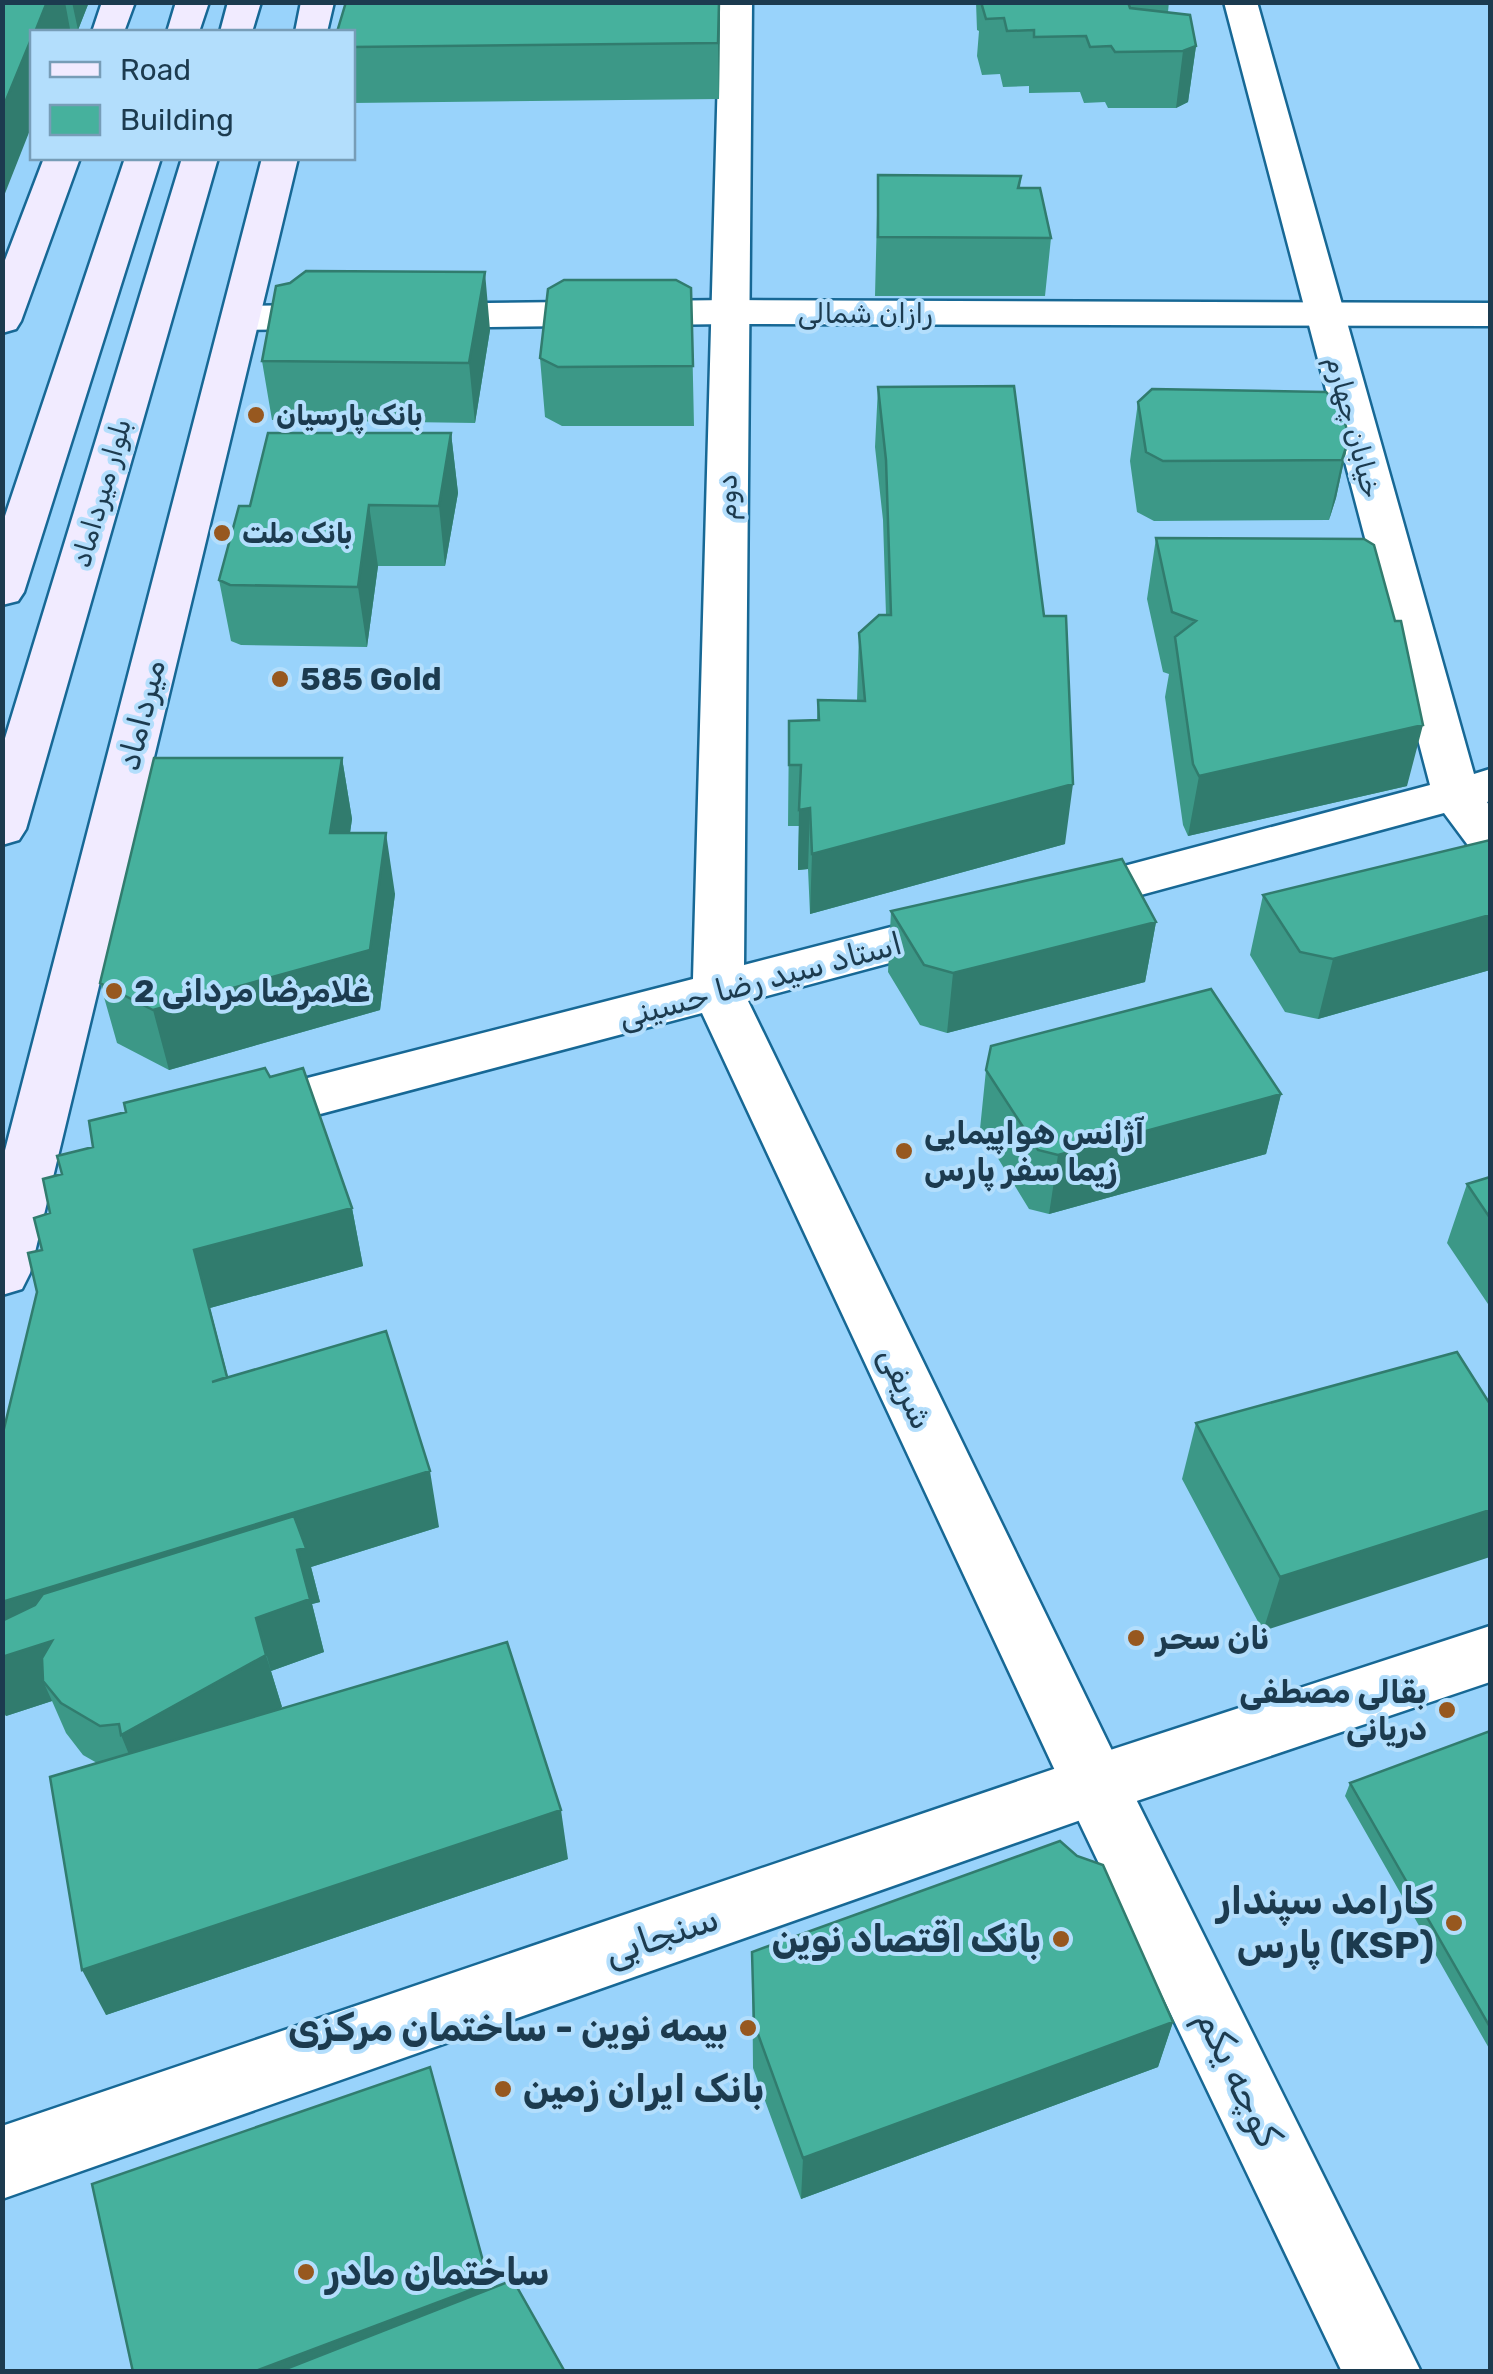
<svg xmlns="http://www.w3.org/2000/svg" width="1493" height="2374" viewBox="0 0 1493 2374" font-family="Rubik,Vazirmatn,sans-serif">
<rect width="100%" height="100%" fill="#99d3fb"/>
<g fill="none" stroke-linecap="round" stroke-linejoin="round">
<g stroke="#176895" stroke-width="5">
<path id="minor" d="M 720,2 L 752,2 L 744,965 L 961,909 L 979,915 L 986,927 L 979,939 L 748,1001 L 1118,1763 L 1421,2372 L 1342,2372 L 1072,1807 L 702,1013 L 241,1135 L 222,1129 L 214,1115 L 222,1101 L 241,1095 L 693,979 Z
M 1224,2 L 1257,2 L 1474,774 L 1490,769 L 1490,801 L 1487,802 L 1490,807 L 1490,856 L 1473,852 L 1444,813 L 1063,916 L 1045,911 L 1038,899 L 1045,887 L 1430,785 Z"/>
</g>
<g stroke="#176895" stroke-width="5">
<path id="tertiary" d="M 730,300 L 1490,303 L 1490,326 L 730,324 L 240,330 L 226,326 L 221,318 L 226,310 L 240,306 Z
M 1490,1626 L 1490,1682 L 1095,1815 L 2,2199 L 2,2126 L 1095,1755 Z"/>
</g>
<g stroke="#176895" stroke-width="5">
<path id="secondary" d="M 102,2 L 135,2 L 124,32 L 92,32 Z
M 176,2 L 209,2 L 199,32 L 167,32 Z
M 228,2 L 261,2 L 252,32 L 220,32 Z
M 301,2 L 334,2 L 327,32 L 295,32 Z
M 44,158 L 80,158 L 21,321 L 16,329 L 2,333 L 2,268 Z
M 125,158 L 161,158 L 24,592 L 18,601 L 2,605 L 2,525 Z
M 182,158 L 218,158 L 26,829 L 19,840 L 2,845 L 2,748 Z
M 262,158 L 298,158 L 30,1273 L 22,1289 L 2,1295 L 2,1162 Z"/>
</g>
<use href="#minor" fill="#fff" fill-rule="evenodd"/>
<use href="#tertiary" fill="#fff" fill-rule="evenodd"/>
<use href="#secondary" fill="#f1ebff" fill-rule="evenodd"/>
</g>
<path fill="#3c9887" d="M 2,2 L 89,2 L 78,30 L 70,29 Z
M 720,2 L 719,99 L 352,103 L 352,32 Z
M 976,2 L 1169,2 L 1168,12 L 1196,46 L 1188,102 L 1176,108 L 1108,108 L 1105,102 L 1084,103 L 1080,92 L 1029,93 L 1029,86 L 1003,87 L 1000,74 L 982,75 L 977,56 L 979,31 L 977,30 Z
M 878,175 L 1021,176 L 1020,188 L 1051,238 L 1045,296 L 875,296 Z
M 290,283 L 490,330 L 475,423 L 272,420 L 262,361 Z
M 691,288 L 694,426 L 562,426 L 545,417 L 540,358 Z
M 878,387 L 1065,844 L 810,914 L 808,869 L 798,870 L 799,826 L 788,826 L 789,721 L 817,720 L 818,700 L 857,701 L 859,633 L 886,615 L 883,520 L 875,447 Z
M 1138,402 L 1349,438 L 1336,498 L 1329,520 L 1154,521 L 1137,512 L 1130,461 Z
M 451,433 L 458,493 L 445,566 L 378,566 L 367,647 L 241,645 L 231,641 L 219,580 L 250,506 Z
M 1156,538 L 1407,786 L 1188,836 L 1183,825 L 1165,697 L 1169,674 L 1163,672 L 1147,599 Z
M 342,758 L 352,819 L 350,833 L 395,894 L 380,1010 L 169,1070 L 117,1043 L 100,983 Z
M 1490,840 L 1490,970 L 1318,1019 L 1285,1012 L 1250,955 L 1263,895 Z
M 891,911 L 1156,922 L 1145,982 L 947,1033 L 920,1025 L 888,972 Z
M 986,1070 L 1281,1094 L 1266,1154 L 1049,1214 L 1029,1209 L 980,1129 Z
M 270,1077 L 352,1208 L 363,1266 L 210,1308 L 228,1377 L 439,1527 L 311,1567 L 320,1602 L 312,1604 L 324,1652 L 271,1671 L 282,1707 L 279,1709 L 568,1859 L 106,2015 L 97,1763 L 83,1755 L 66,1733 L 52,1701 L 6,1716 L 2,1709 L 2,1437 L 37,1292 L 42,1250 L 50,1213 L 62,1174 L 93,1147 Z
M 1490,1177 L 1490,1307 L 1447,1243 L 1467,1184 Z
M 1490,1404 L 1263,1631 L 1182,1479 L 1196,1423 Z
M 1490,1731 L 1490,2050 L 1345,1796 L 1350,1783 Z
M 752,1952 L 1173,2022 L 1158,2067 L 801,2199 L 753,2068 Z"/>
<path fill="#317c6e" d="M 47,2 L 65,2 L 70,29 L 69,32 L 35,32 Z
M 72,2 L 89,2 L 78,30 Z
M 719,2 L 720,2 L 719,99 L 718,43 Z
M 32,37 L 32,125 L 2,201 L 2,110 Z
M 1196,46 L 1188,102 L 1176,108 L 1183,51 Z
M 485,272 L 490,330 L 475,423 L 469,363 Z
M 451,433 L 458,493 L 445,566 L 439,506 Z
M 1349,438 L 1336,498 L 1329,520 L 1342,460 Z
M 369,505 L 378,566 L 367,647 L 358,587 Z
M 1423,725 L 1407,786 L 1188,836 L 1199,776 Z
M 342,758 L 352,819 L 341,894 L 330,833 Z
M 1073,784 L 1065,844 L 810,914 L 812,854 Z
M 810,808 L 808,869 L 798,870 L 799,810 Z
M 386,833 L 395,894 L 380,1010 L 169,1070 L 153,1010 Z
M 1490,915 L 1490,970 L 1318,1019 L 1333,959 Z
M 1156,922 L 1145,982 L 947,1033 L 953,973 Z
M 1281,1094 L 1266,1154 L 1049,1214 L 1058,1155 Z
M 352,1208 L 363,1266 L 210,1308 L 194,1250 Z
M 430,1471 L 439,1527 L 311,1567 L 320,1602 L 312,1604 L 324,1652 L 271,1671 L 256,1618 L 43,1681 L 52,1701 L 6,1716 L 2,1709 L 2,1602 Z
M 1490,1510 L 1490,1557 L 1263,1631 L 1280,1577 Z
M 266,1655 L 282,1707 L 142,1786 L 121,1735 Z
M 561,1810 L 568,1859 L 106,2015 L 82,1970 Z
M 1173,2022 L 1158,2067 L 801,2199 L 803,2158 Z
M 489,2283 L 499,2320 L 364,2372 L 253,2372 Z"/>
<path fill="#46b19d" stroke="#317c6e" stroke-width="2.5" d="M 2,2 L 47,2 L 35,32 L 32,32 L 32,37 L 2,110 Z
M 346,2 L 719,2 L 718,43 L 352,47 L 352,32 L 337,32 Z
M 981,2 L 1128,2 L 1130,8 L 1190,15 L 1196,46 L 1183,51 L 1115,52 L 1111,46 L 1090,47 L 1086,36 L 1034,37 L 1034,30 L 1007,31 L 1004,18 L 986,19 Z
M 878,175 L 1021,176 L 1018,188 L 1040,188 L 1051,238 L 878,237 Z
M 306,271 L 485,272 L 469,363 L 262,361 L 276,286 L 290,283 Z
M 564,280 L 676,280 L 691,288 L 693,366 L 558,367 L 540,358 L 548,289 Z
M 1014,386 L 1044,616 L 1066,616 L 1073,784 L 812,854 L 810,808 L 799,810 L 801,765 L 789,765 L 789,721 L 819,720 L 818,700 L 865,701 L 859,633 L 879,615 L 891,615 L 886,460 L 878,387 Z
M 1152,389 L 1326,392 L 1341,408 L 1349,438 L 1342,460 L 1163,461 L 1146,452 L 1138,402 Z
M 268,433 L 451,433 L 439,506 L 369,505 L 358,587 L 230,585 L 219,580 L 239,506 L 250,506 Z
M 1156,538 L 1364,539 L 1374,545 L 1395,621 L 1401,621 L 1423,725 L 1199,776 L 1193,764 L 1175,637 L 1196,621 L 1172,612 Z
M 154,758 L 342,758 L 330,833 L 386,833 L 370,950 L 153,1010 L 100,983 Z
M 1490,840 L 1490,915 L 1333,959 L 1300,952 L 1263,895 Z
M 1122,859 L 1156,922 L 953,973 L 924,965 L 891,911 Z
M 1211,989 L 1281,1094 L 1058,1155 L 1038,1150 L 986,1070 L 991,1046 Z
M 265,1068 L 270,1077 L 303,1068 L 352,1208 L 194,1250 L 227,1377 L 212,1382 L 386,1331 L 430,1471 L 2,1602 L 2,1437 L 37,1292 L 28,1253 L 42,1250 L 34,1218 L 50,1213 L 43,1179 L 62,1174 L 57,1156 L 93,1147 L 89,1121 L 126,1112 L 124,1103 Z
M 1490,1177 L 1490,1218 L 1467,1184 Z
M 1457,1352 L 1490,1404 L 1490,1510 L 1280,1577 L 1196,1423 Z
M 294,1516 L 306,1548 L 297,1550 L 310,1599 L 256,1618 L 266,1655 L 121,1735 L 119,1724 L 100,1726 L 61,1703 L 43,1681 L 42,1658 L 52,1641 L 2,1657 L 2,1621 L 35,1605 L 43,1594 Z
M 507,1642 L 561,1810 L 82,1970 L 50,1777 Z
M 1490,1731 L 1490,2027 L 1350,1783 Z
M 1060,1841 L 1077,1856 L 1103,1865 L 1173,2022 L 803,2158 L 754,2023 L 752,1952 Z
M 430,2067 L 489,2283 L 253,2372 L 133,2372 L 92,2184 Z
M 513,2280 L 565,2372 L 278,2372 Z"/>
<g fill="#97581f" stroke="#b3defc" stroke-width="4">
<circle cx="256" cy="415" r="10"/>
<circle cx="222" cy="533" r="10"/>
<circle cx="280" cy="679" r="10"/>
<circle cx="114" cy="991" r="10"/>
<circle cx="904" cy="1151" r="10"/>
<circle cx="1136" cy="1638" r="10"/>
<circle cx="1447" cy="1710" r="10"/>
<circle cx="1454" cy="1923" r="10"/>
<circle cx="1061" cy="1939" r="10"/>
<circle cx="748" cy="2028" r="10"/>
<circle cx="503" cy="2089" r="10"/>
<circle cx="306" cy="2272" r="10"/>
</g>
<g text-anchor="middle" dominant-baseline="central" stroke-width="8" stroke-linejoin="round" paint-order="stroke">
<g font-size="28" fill="#1c3b4f" stroke="#b3defc">
<text x="865" y="313">رازان شمالی</text>
<text transform="translate(1354 427) rotate(75)">خیابان چهارم</text>
<text transform="translate(101 493) rotate(-74)">بلوار میرداماد</text>
<text transform="translate(727 497) rotate(-89)">دوم</text>
</g>
<g font-size="28" font-weight="bold" fill="#1c3b4f" stroke="#b3defc" text-anchor="start">
<text x="276" y="415">بانک پارسیان</text>
<text x="242" y="533">بانک ملت</text>
</g>
<g font-size="32" font-weight="bold" fill="#1c3b4f" stroke="#b3defc" text-anchor="start">
<text x="300" y="679">585 Gold</text>
<text x="134" y="991">غلامرضا مردانی 2</text>
<text x="924" y="1133">آژانس هواپیمایی<tspan x="924" dy="37">زیما سفر پارس</tspan></text>
<text x="1156" y="1638">نان سحر</text>
<text x="1427" y="1692" text-anchor="end">بقالی مصطفی<tspan x="1427" dy="37">دریانی</tspan></text>
</g>
<g font-size="32" fill="#1c3b4f" stroke="#b3defc">
<text transform="translate(141 715) rotate(-76)">میرداماد</text>
<text transform="translate(760 980) rotate(-15)">استاد سید رضا حسینی</text>
<text transform="translate(906 1388) rotate(65)">شریفی</text>
</g>
<g font-size="38" font-weight="bold" fill="#1c3b4f" stroke="#b3defc" text-anchor="end">
<text x="1434" y="1901">کارامد سپندار<tspan x="1434" dy="44">پارس (KSP)</tspan></text>
<text x="1041" y="1939">بانک اقتصاد نوین</text>
<text x="728" y="2028">بیمه نوین - ساختمان مرکزی</text>
<text x="523" y="2089" text-anchor="start">بانک ایران زمین</text>
<text x="326" y="2272" text-anchor="start">ساختمان مادر</text>
</g>
<g font-size="38" fill="#1c3b4f" stroke="#b3defc">
<text transform="translate(661 1935) rotate(-19)">سنجابی</text>
<text transform="translate(1239 2078) rotate(64)">کوچه یکم</text>
</g>
</g>
<rect width="1493" height="2374" fill="none" stroke="#1c3b4f" stroke-width="10"/>
<rect x="30" y="30" width="325" height="130" fill="#b3defc" stroke="#779db7" stroke-width="2.5"/>
<rect x="50" y="62" width="50" height="15" fill="#f1ebff" stroke="#779db7" stroke-width="2.5"/>
<text x="120" y="80" font-size="30" fill="#1c3b4f">Road</text>
<rect x="50" y="105" width="50" height="30" fill="#46b19d" stroke="#779db7" stroke-width="2.5"/>
<text x="120" y="130" font-size="30" fill="#1c3b4f">Building</text>
</svg>
